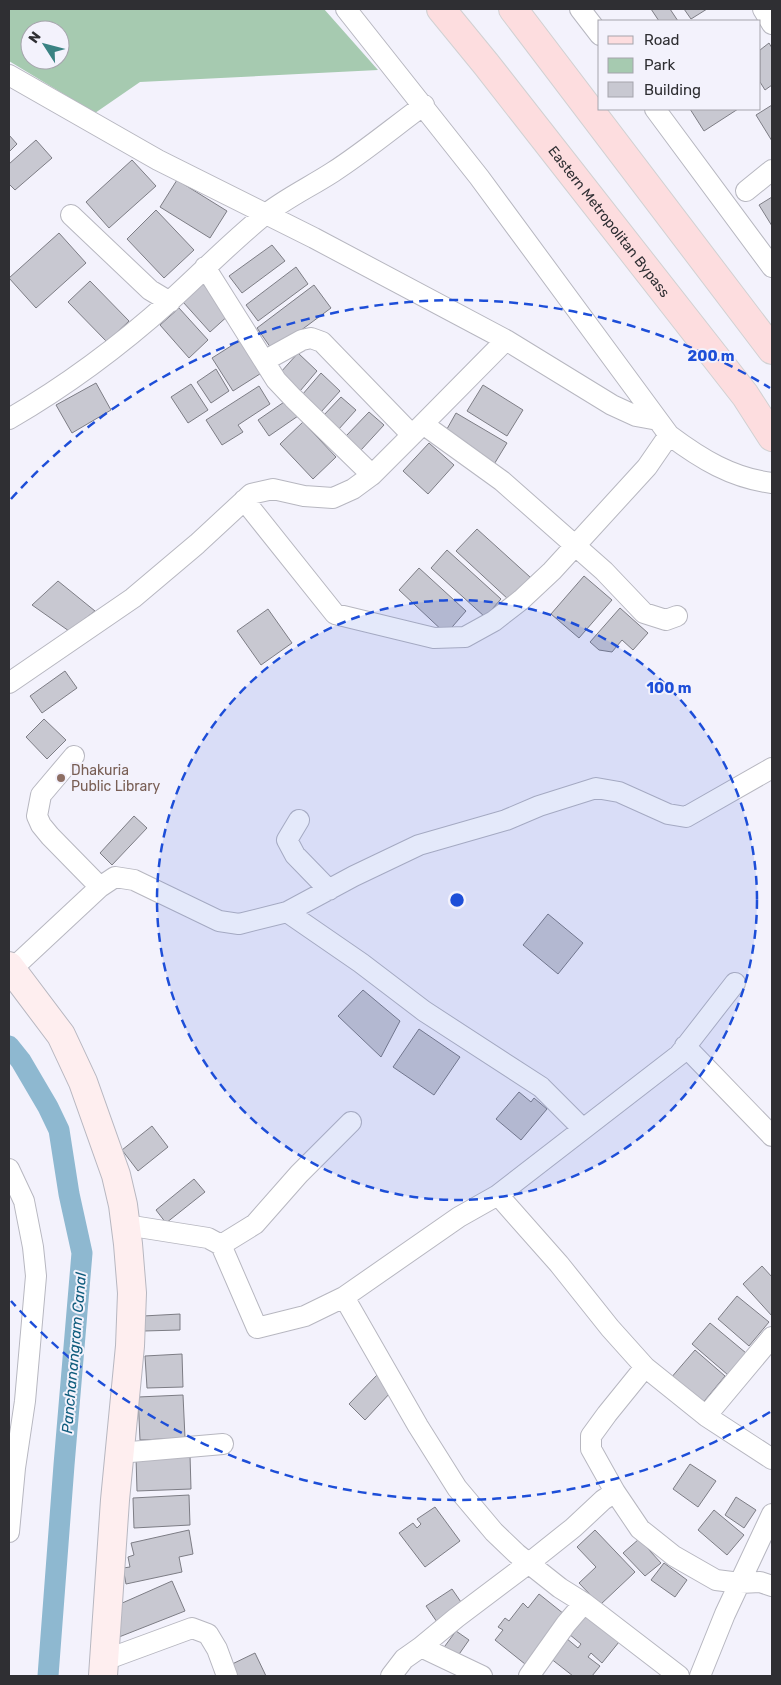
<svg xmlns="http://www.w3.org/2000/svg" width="781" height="1685" viewBox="0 0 781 1685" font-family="Rubik,sans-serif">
<rect width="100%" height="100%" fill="#f3f2fc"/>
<path fill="#a6cab0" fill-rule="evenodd" d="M 9,9 L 324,9 L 378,70 L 140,82 L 95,113 L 9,61 ZM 30,30 L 60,30 L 60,60 L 30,60 Z"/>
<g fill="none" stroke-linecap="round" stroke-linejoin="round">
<path stroke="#8eb8d0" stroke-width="21" d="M 9,1046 L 21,1061 L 48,1107 L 59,1130 L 69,1194 L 82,1253 L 64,1465 L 48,1676"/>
</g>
<path fill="#c8c8d1" stroke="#7d7d85" d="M 651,9 L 670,9 L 678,21 L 659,21 Z
M 684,9 L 707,9 L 691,19 Z
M 769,43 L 772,48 L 772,85 L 765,90 L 760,82 L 760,50 Z
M 772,105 L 772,141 L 756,115 Z
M 690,109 L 738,109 L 704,131 Z
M 9,135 L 17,144 L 9,152 Z
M 36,140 L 52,158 L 15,190 L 9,184 L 9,164 Z
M 132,160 L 156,186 L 109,228 L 86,202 Z
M 177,180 L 227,211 L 210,238 L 160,207 Z
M 772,197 L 772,226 L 759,205 Z
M 156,210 L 194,250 L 164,278 L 127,239 Z
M 59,233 L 86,263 L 36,308 L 9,278 Z
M 272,245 L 285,261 L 242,293 L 229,276 Z
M 296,267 L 308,284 L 258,321 L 246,305 Z
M 90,281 L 129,321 L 107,342 L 68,302 Z
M 203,284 L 230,314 L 210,332 L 183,302 Z
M 314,285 L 331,308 L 273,351 L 257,328 Z
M 179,308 L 208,340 L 189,358 L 160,325 Z
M 242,339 L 263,372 L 233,391 L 212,358 Z
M 298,353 L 317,371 L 300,391 L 280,373 Z
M 216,369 L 229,391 L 211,403 L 197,382 Z
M 321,373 L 340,391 L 321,412 L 302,395 Z
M 96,383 L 111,410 L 72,433 L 56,405 Z
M 191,384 L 208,410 L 188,423 L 171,397 Z
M 483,385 L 523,410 L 507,436 L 467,411 Z
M 259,386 L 270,404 L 238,425 L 243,432 L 222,445 L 206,420 Z
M 341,397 L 356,410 L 338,430 L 323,416 Z
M 287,400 L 298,416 L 269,436 L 258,420 Z
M 369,412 L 384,425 L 361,450 L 346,436 Z
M 456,413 L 507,443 L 493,466 L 443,436 Z
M 303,422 L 336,457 L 313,479 L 280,444 Z
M 429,443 L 454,465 L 428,494 L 403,471 Z
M 477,529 L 530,577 L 509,600 L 456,551 Z
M 447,550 L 501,599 L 485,617 L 431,568 Z
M 419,568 L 466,611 L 446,634 L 399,590 Z
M 584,576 L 612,600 L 579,638 L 551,614 Z
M 58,581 L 95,611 L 69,631 L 32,605 Z
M 620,608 L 648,633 L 633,650 L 622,640 L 612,652 L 599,650 L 590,642 Z
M 268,609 L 292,643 L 261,665 L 237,631 Z
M 65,671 L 77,688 L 42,713 L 30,696 Z
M 44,719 L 66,740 L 47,759 L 26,737 Z
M 134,816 L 147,828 L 112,865 L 100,853 Z
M 548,914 L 583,943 L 558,974 L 523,945 Z
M 363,990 L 400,1021 L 381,1057 L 338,1016 Z
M 419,1029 L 460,1057 L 434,1095 L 393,1067 Z
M 519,1092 L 531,1102 L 534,1098 L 547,1109 L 521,1140 L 496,1119 Z
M 152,1126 L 168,1147 L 138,1171 L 122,1150 Z
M 194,1179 L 205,1192 L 166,1223 L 156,1210 Z
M 762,1266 L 772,1277 L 772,1316 L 743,1284 Z
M 737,1296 L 769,1322 L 749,1346 L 718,1319 Z
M 180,1314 L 180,1330 L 144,1331 L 143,1316 Z
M 710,1323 L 746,1353 L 728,1375 L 692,1344 Z
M 695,1350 L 725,1376 L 701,1405 L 670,1379 Z
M 182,1354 L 183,1387 L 147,1388 L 145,1356 Z
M 377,1375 L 391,1392 L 365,1420 L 349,1404 Z
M 183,1395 L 185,1438 L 140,1440 L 138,1397 Z
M 190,1455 L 191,1489 L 137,1491 L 136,1457 Z
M 690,1464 L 716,1481 L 698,1507 L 673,1489 Z
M 189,1495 L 190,1525 L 134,1528 L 133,1498 Z
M 736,1497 L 756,1510 L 744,1528 L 725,1515 Z
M 435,1507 L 460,1541 L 425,1567 L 399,1533 L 413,1523 L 417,1528 L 421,1524 L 417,1519 Z
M 714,1510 L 744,1535 L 727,1555 L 698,1530 Z
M 189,1530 L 193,1554 L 179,1557 L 182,1572 L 126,1584 L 123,1568 L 130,1567 L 128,1557 L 134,1555 L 131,1543 Z
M 595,1530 L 635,1572 L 600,1605 L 579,1583 L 596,1567 L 577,1547 Z
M 639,1539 L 661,1563 L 645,1576 L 623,1553 Z
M 664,1563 L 687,1580 L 675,1597 L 651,1580 Z
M 172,1581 L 185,1611 L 119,1637 L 120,1604 Z
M 452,1589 L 463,1605 L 437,1622 L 426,1606 Z
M 539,1594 L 564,1614 L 525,1664 L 495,1640 L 503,1630 L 498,1627 L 505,1618 L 509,1621 L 523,1603 L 528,1608 Z
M 584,1615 L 619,1642 L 602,1663 L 591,1653 L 588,1657 L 600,1666 L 592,1676 L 573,1676 L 550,1658 L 566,1638 L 578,1648 L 581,1644 L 569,1634 Z
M 456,1631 L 469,1640 L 455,1660 L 442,1650 Z
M 255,1653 L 266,1676 L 231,1676 L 226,1667 Z"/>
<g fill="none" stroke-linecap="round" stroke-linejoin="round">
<g stroke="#b7b7c0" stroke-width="22">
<path id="street" d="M 346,9 L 479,177 L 669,435 C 701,459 732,478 772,483
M 580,9 L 600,35
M 763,9 L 772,24
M 9,75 L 158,160 L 314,238 L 506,340 L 612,405 L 636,416 L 658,420
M 655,109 L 772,267
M 746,191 L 772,170
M 71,215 L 150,290 L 170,302
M 205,267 L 276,380 L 293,398 L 372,475
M 264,361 L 302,340 L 311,338 L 322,342 L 412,435
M 9,419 C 66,386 121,345 170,301 C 201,273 230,243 262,217 C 284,199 310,187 333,172 C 364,152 394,127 424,105
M 423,424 L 502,481 L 604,571 L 644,613 L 666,620 L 677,616
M 244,500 L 335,614 L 434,638 L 465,637 L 494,621 L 521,600 L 552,571 L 647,467 L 669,435
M 9,683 L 133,598 L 197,544 L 251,494 L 273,489 L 304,496 L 333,498 L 353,489 L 372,475 L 423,424 L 506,340
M 74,756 L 41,795 L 37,816 L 41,825 L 50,836 L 100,887
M 299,820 L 287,840 L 295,855 L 329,890
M 287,912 L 361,963 L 424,1011 L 541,1087 L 583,1129
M 12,969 L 100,887 L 115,877 L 134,880 L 219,921 L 239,924 L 287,912 L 354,876 L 419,845 L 506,820 L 539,806 L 596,788 L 619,792 L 668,814 L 686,817 L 772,768
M 685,1046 L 772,1136
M 9,1169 L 24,1201 L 33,1247 L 36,1276 L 25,1401 L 15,1468 L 9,1532
M 498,1195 L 559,1264 L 610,1328 L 645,1367 L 706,1416 L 772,1459
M 126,1225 L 208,1238 L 221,1245 L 257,1328 L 305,1316 L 344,1297 L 459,1217 L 498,1195 L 679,1055 L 735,983
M 221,1245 L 255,1224 L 299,1174 L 351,1122
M 344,1297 L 418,1426 L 457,1488 L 494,1532 L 517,1554 L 560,1588 L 584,1603 L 679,1676
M 645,1367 L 607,1414 L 591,1436 L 591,1449 L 615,1492 L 640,1529 L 674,1556 L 716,1580 L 740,1583 L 760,1582 L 772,1586
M 706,1416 L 772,1337
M 119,1453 L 223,1444
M 105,1660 L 192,1628 L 208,1634 L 217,1649 L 227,1676
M 391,1676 L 404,1659 L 421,1647
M 482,1676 L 421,1647 L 456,1618 L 529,1563 L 573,1528 L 603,1500 L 615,1492
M 529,1676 L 566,1624 L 584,1603
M 700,1676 L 725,1614 L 772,1514"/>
</g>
<g stroke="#b7b7c0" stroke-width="30">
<path id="secondary" d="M 9,966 L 61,1035 L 83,1082 L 116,1175 L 123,1205 L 128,1244 L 132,1293 L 130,1346 L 115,1500 L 103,1676"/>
</g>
<g stroke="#d1d1d2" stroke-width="30">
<g id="primary">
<path id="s1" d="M 441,9 L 486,64 L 745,395 L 772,437"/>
<path d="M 513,9 L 772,350"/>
</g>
</g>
<use href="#street" stroke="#fff" stroke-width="20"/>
<use href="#secondary" stroke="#feeeef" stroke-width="28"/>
<use href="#primary" stroke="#fddddf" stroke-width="28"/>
</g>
<circle cx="457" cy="900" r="300" fill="#1d4ed8" fill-opacity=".12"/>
<g fill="none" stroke="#1d4ed8" stroke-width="2.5" stroke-dasharray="9 6">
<circle cx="457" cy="900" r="300"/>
<path d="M770 1412A600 600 0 0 1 11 1301M11 499A600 600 0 0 1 770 388"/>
</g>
<circle fill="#8d6e63" stroke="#f3f2fc" stroke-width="2" cx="61" cy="778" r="5"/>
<g text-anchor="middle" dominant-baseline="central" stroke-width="4" stroke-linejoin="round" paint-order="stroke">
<g font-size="14" fill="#2f2f33" stroke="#f3f2fc">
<text stroke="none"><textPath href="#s1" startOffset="271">Eastern Metropolitan Bypass</textPath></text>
</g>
<g font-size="14" fill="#785e54" stroke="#f3f2fc" text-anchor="start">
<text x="71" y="770">Dhakuria<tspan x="71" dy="16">Public Library</tspan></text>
</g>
<g font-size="15" font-style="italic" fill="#0f5c7d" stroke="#f3f2fc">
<text transform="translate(74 1353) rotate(-85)">Panchanangram Canal</text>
</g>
</g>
<circle cx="457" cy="900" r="8" fill="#1d4ed8" stroke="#f3f2fc" stroke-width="2.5"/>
<g font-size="15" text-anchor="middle" font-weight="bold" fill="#1d4ed8" stroke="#f3f2fc" stroke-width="4" stroke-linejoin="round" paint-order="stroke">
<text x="711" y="361">200 m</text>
<text x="669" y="693">100 m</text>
</g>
<rect width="781" height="1685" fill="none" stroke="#2f2f33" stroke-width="20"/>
<rect x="598" y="20" width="162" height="90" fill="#f3f2fc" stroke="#a5a4ac"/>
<rect x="608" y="36" width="25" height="8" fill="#fddddf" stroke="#a5a4ac"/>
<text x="644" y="45" font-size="15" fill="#2f2f33">Road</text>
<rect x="608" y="58" width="25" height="15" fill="#a6cab0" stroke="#a5a4ac"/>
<text x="644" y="70" font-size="15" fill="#2f2f33">Park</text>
<rect x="608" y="82" width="25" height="15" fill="#c8c8d1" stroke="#a5a4ac"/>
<text x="644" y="95" font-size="15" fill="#2f2f33">Building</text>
<g transform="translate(45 45) rotate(306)"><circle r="24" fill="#f3f2fc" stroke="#a5a4ac"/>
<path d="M0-4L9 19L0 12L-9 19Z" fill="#3a8283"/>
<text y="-8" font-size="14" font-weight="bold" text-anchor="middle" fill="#2f2f33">N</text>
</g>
</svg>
